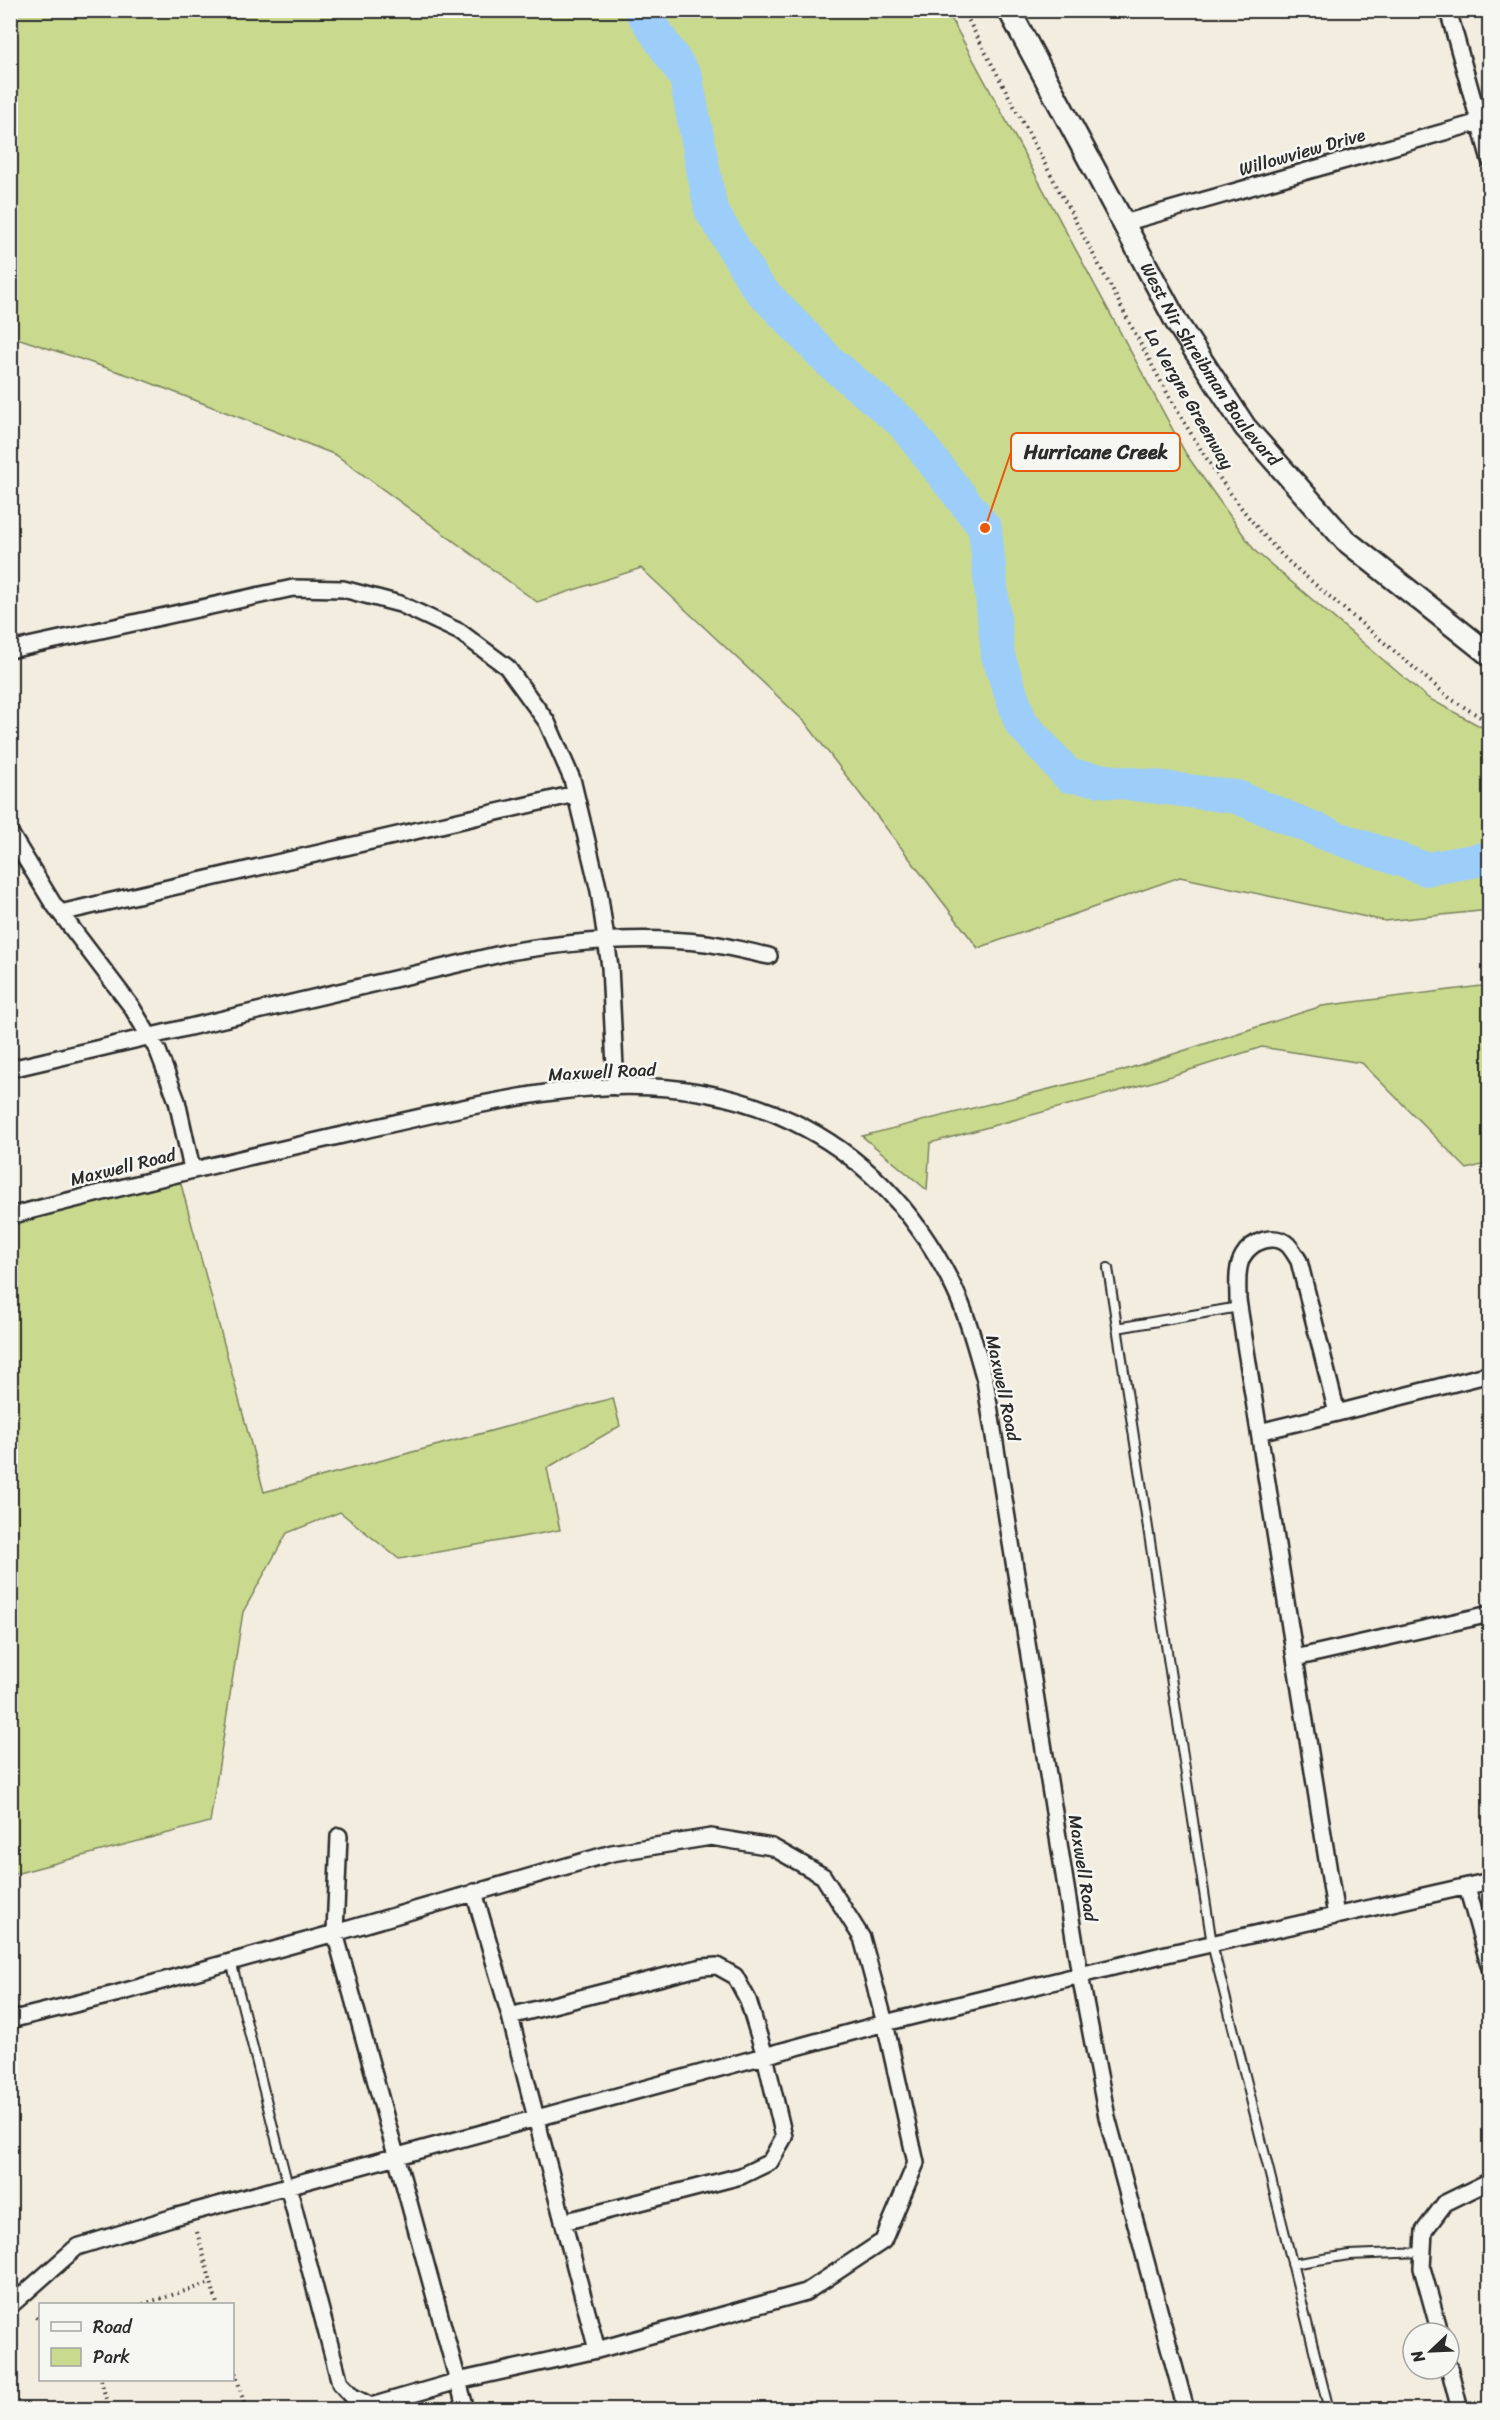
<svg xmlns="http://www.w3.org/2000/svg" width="1500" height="2420" viewBox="0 0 1500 2420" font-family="Sriracha,sans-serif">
<rect width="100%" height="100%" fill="#f3ede0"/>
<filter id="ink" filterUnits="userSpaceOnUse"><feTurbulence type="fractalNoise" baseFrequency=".0167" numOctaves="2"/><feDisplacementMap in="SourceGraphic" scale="12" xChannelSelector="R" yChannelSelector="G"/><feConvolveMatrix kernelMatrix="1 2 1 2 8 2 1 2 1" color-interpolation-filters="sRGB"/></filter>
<g filter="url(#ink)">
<path fill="#c9da8e" stroke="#7a825c" stroke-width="1.5" d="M 11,10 L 947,11 L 1186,454 L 1255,551 L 1428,698 L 1489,731 L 1489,910 L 1385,921 L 1180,877 L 978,948 L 805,722 L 641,568 L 537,602 L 336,455 L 143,380 L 11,336 Z
M 1489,985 L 1489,1163 L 1467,1169 L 1362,1063 L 1262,1047 L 1152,1082 L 930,1143 L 927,1190 L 862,1136 L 1121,1071 L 1322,1006 Z
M 179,1177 L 264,1492 L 613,1398 L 620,1426 L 547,1468 L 560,1530 L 399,1559 L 340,1512 L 287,1533 L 243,1612 L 210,1822 L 11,1875 L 11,1216 Z"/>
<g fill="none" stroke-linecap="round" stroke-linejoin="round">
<path stroke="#9dcef9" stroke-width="34" d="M 641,10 L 686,78 L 711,210 L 756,285 L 830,362 L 903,423 L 985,528 L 998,656 L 1021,723 L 1069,776 L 1237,797 L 1332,836 L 1426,869 L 1490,858"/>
<g stroke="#2b2b2b" stroke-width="12">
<path id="service" d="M 1108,1268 L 1212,1944 L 1329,2410
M 1117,1328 L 1239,1307
M 231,1961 L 288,2186
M 1292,2264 L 1349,2255 L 1423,2252"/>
</g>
<g stroke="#2b2b2b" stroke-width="20">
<path id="minor" d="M 1448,10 L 1490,160
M 1124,223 L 1490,119
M 10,650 L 293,588 L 343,589 L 400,604 L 460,632 L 507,667 L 547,722 L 572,779 L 599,891 L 610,967 L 616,1087
M 10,833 L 52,902 L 131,1006 L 158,1051 L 177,1101 L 192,1169
M 60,913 L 575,794
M 15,1068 L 509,952 C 573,941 641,935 706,943 C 727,946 749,952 769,956
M 10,1216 C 127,1185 243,1158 360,1131 C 425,1116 496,1099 561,1091 C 732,1068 877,1130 954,1288 C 968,1317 976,1349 985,1380 L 1080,1975 L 1107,2117 L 1186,2410
M 1259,1432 L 1337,1413
M 1295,1658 L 1490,1614
M 1467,1887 L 1490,1968
M 474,1892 L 510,2016
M 1336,1916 L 1238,1300 C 1238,1286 1236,1268 1243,1256 C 1251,1242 1274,1232 1288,1245 C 1292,1249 1296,1256 1299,1261 L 1337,1413 L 1490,1374
M 10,2020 L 115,1994 L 335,1933 L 339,1836
M 288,2186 L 340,2383 L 353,2397 L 371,2406 L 458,2381 L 597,2350 L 806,2292 L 883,2241 L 916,2163 L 885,2023 L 862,1938 L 823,1876 L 772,1847 L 711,1837 L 612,1853 L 335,1933 L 458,2381 L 466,2410
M 563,2222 L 741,2176 L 770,2162 L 784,2137 L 765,2056 L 748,2000 L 735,1976 L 717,1966 L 702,1967 L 510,2016 C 538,2128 568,2239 597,2350
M 10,2306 L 77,2247 L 174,2217 L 885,2023 L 1162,1955 L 1490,1881
M 1440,2333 L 1422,2268 L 1424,2231 L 1445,2203 L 1490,2181
M 1449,2367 L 1460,2410"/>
</g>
<g stroke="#2b2b2b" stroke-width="26">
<g id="secondary">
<path id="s1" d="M 1009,10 L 1177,323 L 1245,427 L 1345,540 L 1490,655"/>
</g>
</g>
<path stroke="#2b2b2b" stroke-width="4" stroke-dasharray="1.5 4.5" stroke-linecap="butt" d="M 963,10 C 1013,104 1063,198 1113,291 C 1161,383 1216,492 1291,564 L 1451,699 L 1490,723
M 197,2232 L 217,2304
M 143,2304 L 211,2283
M 36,2317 L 40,2322
M 232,2361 L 246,2410
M 101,2380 L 109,2410"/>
<use href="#service" stroke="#f6f6f2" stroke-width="8"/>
<use href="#minor" stroke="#f6f6f2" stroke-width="15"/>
<use href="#secondary" stroke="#f6f6f2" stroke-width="21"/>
</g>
</g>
<g text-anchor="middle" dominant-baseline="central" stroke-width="5" stroke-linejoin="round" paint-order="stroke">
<g font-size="18" fill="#2b2b2b" stroke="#f6f6f2">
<text transform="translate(1302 152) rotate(-16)">Willowview Drive</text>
<text stroke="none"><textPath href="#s1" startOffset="408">West Nir Shreibman Boulevard</textPath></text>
<text transform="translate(1189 399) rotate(60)">La Vergne Greenway</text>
<text transform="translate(602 1072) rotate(-3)">Maxwell Road</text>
<text transform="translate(123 1167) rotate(-14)">Maxwell Road</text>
<text transform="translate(1003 1388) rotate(78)">Maxwell Road</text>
<text transform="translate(1083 1868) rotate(81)">Maxwell Road</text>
</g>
</g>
<path fill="none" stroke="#e8590c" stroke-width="2" d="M985 528L1011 452"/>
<circle fill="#e8590c" stroke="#f6f6f2" stroke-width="2" cx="985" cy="528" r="6"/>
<rect fill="#f6f6f2" stroke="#e8590c" stroke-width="2" x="1011" y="433" width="169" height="38" rx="6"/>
<g font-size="20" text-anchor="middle" font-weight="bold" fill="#2b2b2b">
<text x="1096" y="459">Hurricane Creek</text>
</g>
<rect width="1500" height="2420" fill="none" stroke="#f6f6f2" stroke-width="36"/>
<rect x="18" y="18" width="1464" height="2384" fill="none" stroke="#2b2b2b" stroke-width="2" filter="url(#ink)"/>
<rect x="39" y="2303" width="195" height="78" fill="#f6f6f2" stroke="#a5a5a2" stroke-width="1.5"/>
<rect x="51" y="2322" width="30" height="9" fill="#f6f6f2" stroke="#a5a5a2" stroke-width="1.5"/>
<text x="93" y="2333" font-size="18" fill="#2b2b2b">Road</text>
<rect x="51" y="2348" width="30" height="18" fill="#c9da8e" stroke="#a5a5a2" stroke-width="1.5"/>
<text x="93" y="2363" font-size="18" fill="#2b2b2b">Park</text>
<g transform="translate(1431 2351) rotate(247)"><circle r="28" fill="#f6f6f2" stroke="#a5a5a2" stroke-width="1.5"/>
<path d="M0-4.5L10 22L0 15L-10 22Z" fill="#2b2b2b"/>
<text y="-9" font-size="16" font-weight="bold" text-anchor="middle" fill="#2b2b2b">N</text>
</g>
</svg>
